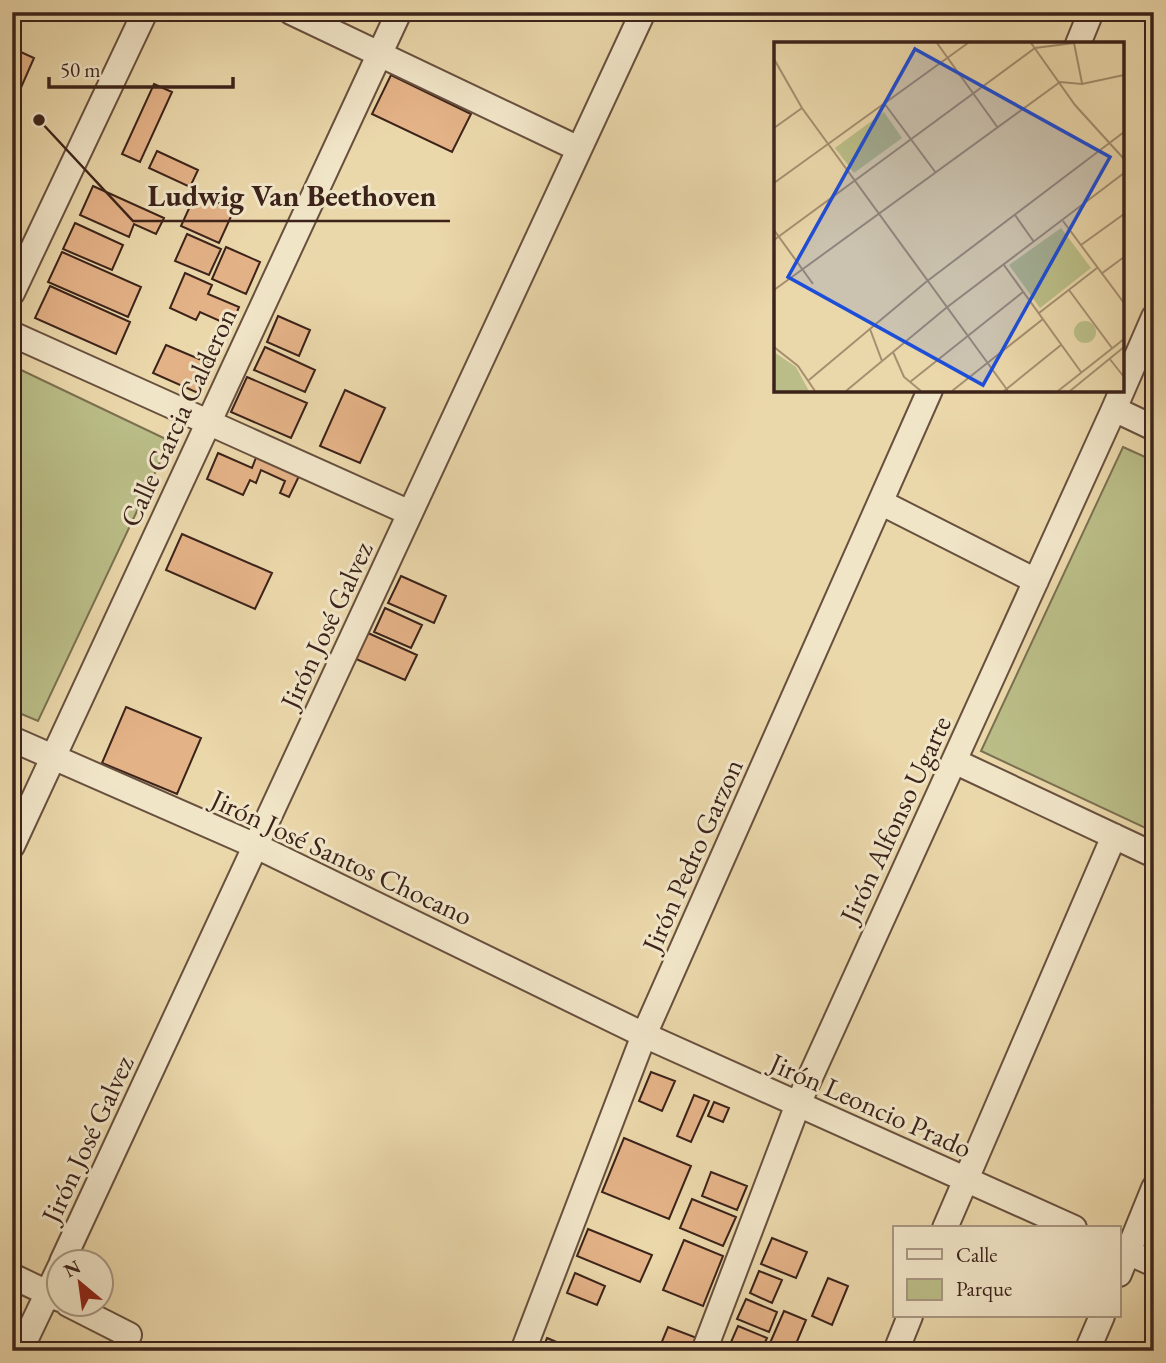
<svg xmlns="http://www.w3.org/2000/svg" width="1166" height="1363" viewBox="0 0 1166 1363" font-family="'EB Garamond',serif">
<rect width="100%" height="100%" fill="#ead7aa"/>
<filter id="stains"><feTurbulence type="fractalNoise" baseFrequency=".00286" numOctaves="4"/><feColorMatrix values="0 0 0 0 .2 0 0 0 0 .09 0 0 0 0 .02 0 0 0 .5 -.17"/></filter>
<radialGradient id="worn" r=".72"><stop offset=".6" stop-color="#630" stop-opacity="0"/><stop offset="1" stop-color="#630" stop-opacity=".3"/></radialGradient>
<path fill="#babd87" stroke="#7b7050" stroke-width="2" d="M 19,369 L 170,441 L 38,721 L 12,710 L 12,383 Z
M 1123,447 L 1154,461 L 1154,832 L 981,751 Z"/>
<path fill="#e4b287" stroke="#3c231a" stroke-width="2" d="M 12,48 L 34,58 L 12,108 Z
M 391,75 L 471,114 L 452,152 L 372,114 Z
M 154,84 L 172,92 L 140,162 L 122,154 Z
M 157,151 L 198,170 L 190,187 L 149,168 Z
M 93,186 L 164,218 L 156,234 L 134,224 L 129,237 L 80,215 Z
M 196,193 L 234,210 L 219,243 L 181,226 Z
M 75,223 L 123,245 L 112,270 L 63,249 Z
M 187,234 L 221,249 L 209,275 L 175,261 Z
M 226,247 L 260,262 L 246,294 L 212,279 Z
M 62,252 L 141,287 L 128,317 L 48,282 Z
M 185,273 L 212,285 L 208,294 L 239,307 L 231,326 L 200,312 L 196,320 L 170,308 Z
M 50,286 L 130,322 L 116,354 L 35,318 Z
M 278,316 L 310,330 L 299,356 L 267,342 Z
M 166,345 L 211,364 L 198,393 L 153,373 Z
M 265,347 L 315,370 L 305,392 L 254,370 Z
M 247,377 L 307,403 L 291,438 L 231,412 Z
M 345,390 L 385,408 L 360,463 L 320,446 Z
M 218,453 L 252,468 L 257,455 L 300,474 L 289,497 L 280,493 L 285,481 L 261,470 L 256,483 L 250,480 L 243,495 L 207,479 Z
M 182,534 L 272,573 L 255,609 L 166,570 Z
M 401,576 L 446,596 L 434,623 L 388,603 Z
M 385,608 L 422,625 L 411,648 L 374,632 Z
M 368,633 L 417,655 L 405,680 L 356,659 Z
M 126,707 L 201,738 L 177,794 L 102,763 Z
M 651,1072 L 675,1081 L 662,1111 L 639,1101 Z
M 694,1095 L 709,1101 L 691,1142 L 677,1136 Z
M 714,1102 L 729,1108 L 723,1122 L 708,1116 Z
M 624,1138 L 691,1166 L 669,1219 L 602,1192 Z
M 711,1172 L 747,1186 L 737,1210 L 702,1196 Z
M 692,1199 L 736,1217 L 723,1246 L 680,1228 Z
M 588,1229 L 652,1255 L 640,1282 L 577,1256 Z
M 772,1238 L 807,1252 L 796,1278 L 761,1264 Z
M 684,1240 L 723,1256 L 703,1306 L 663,1290 Z
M 759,1271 L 782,1280 L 772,1303 L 750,1293 Z
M 575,1273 L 605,1286 L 597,1305 L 567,1293 Z
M 828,1278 L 848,1286 L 832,1325 L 812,1316 Z
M 746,1299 L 777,1312 L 769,1332 L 737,1319 Z
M 784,1311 L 806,1320 L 793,1351 L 770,1343 Z
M 738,1326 L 767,1338 L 761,1351 L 734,1351 L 728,1349 Z
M 668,1327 L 697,1338 L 691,1351 L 658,1351 Z
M 547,1338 L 578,1351 L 542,1351 Z"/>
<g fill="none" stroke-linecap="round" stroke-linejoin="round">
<g stroke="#68503e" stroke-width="28">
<path id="minor" d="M 291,12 L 579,149
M 1078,44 L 1091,12
M 12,293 L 145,12
M 12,334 L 410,513
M 1114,409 L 1154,428
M 882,503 L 1036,581
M 12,739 L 256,846 L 644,1035 L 1074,1228
M 954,761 L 1154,855
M 12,846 L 399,12
M 945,1228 L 1114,836
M 1119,1248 L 1154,1264
M 62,1262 L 643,12
M 1119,1274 L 1154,1188
M 12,1276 L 60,1299
M 68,1304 L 129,1335
M 20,1351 L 60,1267
M 523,1351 L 644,1035 L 930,390
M 704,1351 L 798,1104 L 1114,409 L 1154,317
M 896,1351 L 910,1316
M 1087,1351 L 1102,1316"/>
</g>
<use href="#minor" stroke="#f1e5c8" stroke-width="24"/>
</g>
<g text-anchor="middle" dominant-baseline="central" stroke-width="6" stroke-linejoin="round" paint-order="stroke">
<g font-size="28" fill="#3c231a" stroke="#f1e5c8">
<text transform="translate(178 417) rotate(-65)">Calle Garcia Calderon</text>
<text transform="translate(326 625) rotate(-65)">Jirón José Galvez</text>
<text transform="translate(895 819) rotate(-65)">Jirón Alfonso Ugarte</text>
<text transform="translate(692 855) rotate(-66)">Jirón Pedro Garzon</text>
<text transform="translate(342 857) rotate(25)">Jirón José Santos Chocano</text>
<text transform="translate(871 1105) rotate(24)">Jirón Leoncio Prado</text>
<text transform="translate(87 1139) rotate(-65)">Jirón José Galvez</text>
</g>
</g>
<g transform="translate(774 42)">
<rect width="350" height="350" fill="#ead7aa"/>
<path d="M 110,70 L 128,96 L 80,131 L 61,106 ZM 287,186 L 317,226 L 266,266 L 235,223 ZM300 290a11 11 0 1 1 22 0a11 11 0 1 1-22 0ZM 0,310 L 22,325 L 35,349 L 0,349 Z" fill="#babd87"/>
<path fill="none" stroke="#a48f70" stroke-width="2" d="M 163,1 L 224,86M 257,1 L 301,63 L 350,117M 300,1 L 308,41M 0,17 L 28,66 L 234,349M 110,61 L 162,131M 0,86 L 28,66M 0,141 L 194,1M 241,173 L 260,200M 289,179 L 350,261M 0,188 L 39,242M 0,198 L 261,6 L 300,1M 307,203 L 350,172M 230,223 L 307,330M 327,232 L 350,215M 0,248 L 286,40 L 308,42 L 350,33M 295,248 L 338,306M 265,271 L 323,226M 96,287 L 108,319M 0,305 L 24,324 L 41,349M 119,310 L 130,335 L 147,349M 335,316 L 350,335M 35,338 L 152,240 L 350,90M 136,340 L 249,250M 72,349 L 172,266 L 350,131M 178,349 L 269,277M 230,349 L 287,303M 284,349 L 350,297M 296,349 L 350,305"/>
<path fill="#1d4ed8" fill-opacity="0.15" stroke="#1d4ed8" stroke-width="3.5" d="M 141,7 L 336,115 L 209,343 L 14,235 Z"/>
<rect width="350" height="350" fill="none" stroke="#3c231a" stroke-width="3.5"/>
</g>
<path fill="none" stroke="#3c231a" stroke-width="2.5" d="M39 120L133 221H450"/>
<circle fill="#3c231a" stroke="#f1e5c8" stroke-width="2.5" cx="39" cy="120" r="7"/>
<g font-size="30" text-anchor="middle" font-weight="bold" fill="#3c231a" stroke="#f1e5c8" stroke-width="6" stroke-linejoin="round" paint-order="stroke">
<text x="292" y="206">Ludwig Van Beethoven</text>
</g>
<rect width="1166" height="1363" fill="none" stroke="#ead7aa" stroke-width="42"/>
<rect x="14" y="14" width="1138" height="1335" fill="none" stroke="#3c231a" stroke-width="3.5"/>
<rect x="21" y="21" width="1124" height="1321" fill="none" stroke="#3c231a" stroke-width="2"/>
<rect x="893" y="1226" width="228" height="91" fill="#f1e5c8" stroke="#a99782" stroke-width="2"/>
<rect x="907" y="1249" width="35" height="10" fill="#f1e5c8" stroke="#a99782" stroke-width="2"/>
<text x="956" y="1262" font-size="21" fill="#3c231a">Calle</text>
<rect x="907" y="1279" width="35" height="21" fill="#babd87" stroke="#a99782" stroke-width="2"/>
<text x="956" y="1296" font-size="21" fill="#3c231a">Parque</text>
<g transform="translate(80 1283) rotate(331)"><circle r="33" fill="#f1e5c8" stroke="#a99782" stroke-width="2"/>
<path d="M0-5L12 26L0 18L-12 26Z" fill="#8f2418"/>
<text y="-10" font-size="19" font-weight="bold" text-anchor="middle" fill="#3c231a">N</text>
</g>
<path d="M49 77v10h184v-10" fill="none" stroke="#3c231a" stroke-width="3.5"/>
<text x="60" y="77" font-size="21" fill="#3c231a" stroke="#f1e5c8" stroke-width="5" paint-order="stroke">50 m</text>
<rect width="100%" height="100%" filter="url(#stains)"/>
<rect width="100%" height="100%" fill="url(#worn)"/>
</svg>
